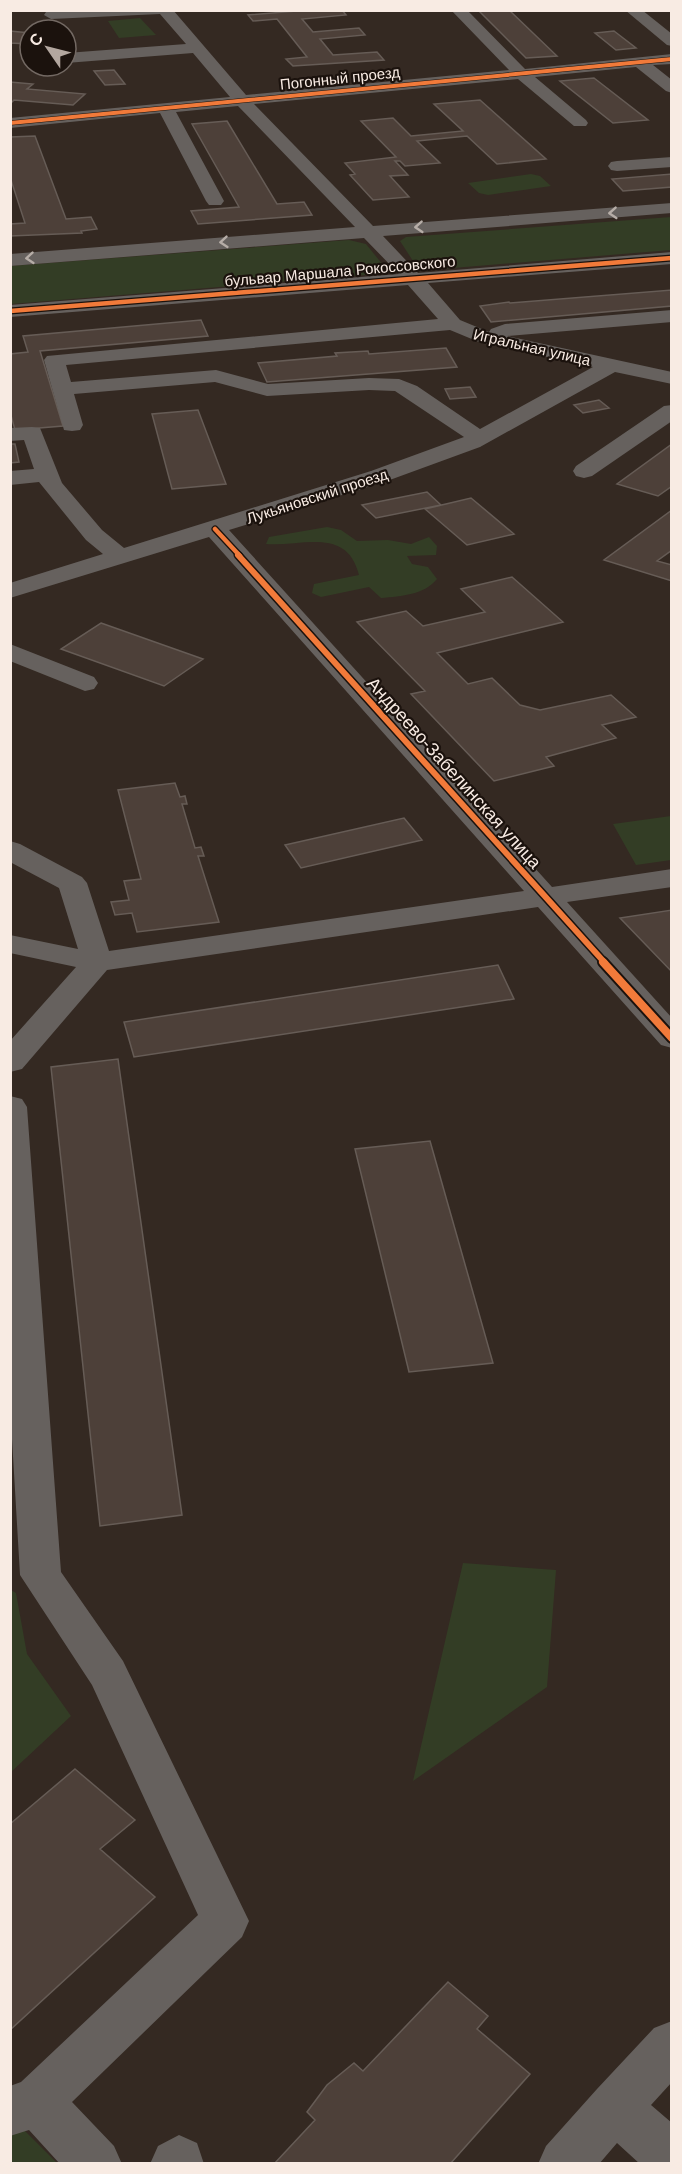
<svg xmlns="http://www.w3.org/2000/svg" width="682" height="2174" viewBox="0 0 682 2174" font-family="Helvetica,sans-serif">
<rect width="100%" height="100%" fill="#342922"/>
<path fill="#333d25" d="M 140,18 L 156,35 L 119,38 L 108,21 Z
M 531,174 L 540,176 L 551,186 L 488,195 L 479,193 L 468,183 Z
M 671,217 L 671,250 L 429,270 L 413,261 L 400,241 L 406,237 Z
M 349,240 L 366,244 L 383,265 L 377,274 L 11,304 L 11,266 Z
M 327,527 L 341,530 L 357,541 L 388,540 L 411,544 L 429,537 L 437,546 L 436,555 L 407,556 L 412,564 L 428,567 L 437,579 C 424,595 402,596 381,598 L 369,587 L 321,597 L 312,593 L 314,584 L 359,575 C 347,526 301,547 266,544 L 269,537 Z
M 671,816 L 671,860 L 636,865 L 613,824 Z
M 463,1563 L 556,1570 L 547,1687 L 413,1781 Z
M 11,1590 L 16,1593 L 27,1654 L 71,1716 L 11,1772 Z
M 21,2127 L 57,2163 L 11,2163 L 10,2131 Z"/>
<path fill="#4d4039" stroke="#665c56" stroke-width="1.5" d="M 309,10 L 342,10 L 346,15 L 302,19 L 313,32 L 359,28 L 365,35 L 320,39 L 333,55 L 377,52 L 384,60 L 293,66 L 286,59 L 307,57 L 277,19 L 253,21 L 248,15 Z
M 478,10 L 509,10 L 557,56 L 526,58 Z
M 10,31 L 30,33 L 30,44 L 10,43 Z
M 614,31 L 636,48 L 616,50 L 595,33 Z
M 114,70 L 125,84 L 105,85 L 94,71 Z
M 594,78 L 648,120 L 613,123 L 560,81 Z
M 10,82 L 33,84 L 27,89 L 85,94 L 73,105 L 14,100 L 10,104 Z
M 480,100 L 546,159 L 497,164 L 467,136 L 417,141 L 440,163 L 405,166 L 400,161 L 395,161 L 408,175 L 390,176 L 409,197 L 373,200 L 350,175 L 355,174 L 345,163 L 396,157 L 361,121 L 393,118 L 411,136 L 463,131 L 434,104 Z
M 227,121 L 277,204 L 304,202 L 312,215 L 198,224 L 191,211 L 239,207 L 192,124 Z
M 35,136 L 66,219 L 91,217 L 97,229 L 81,231 L 82,233 L 10,236 L 10,224 L 25,223 L 10,177 L 10,137 Z
M 672,174 L 672,187 L 623,191 L 612,179 Z
M 672,290 L 672,306 L 491,322 L 480,306 L 509,302 L 510,303 Z
M 201,320 L 208,336 L 40,351 L 63,426 L 15,430 L 10,412 L 10,354 L 28,352 L 23,336 Z
M 446,348 L 457,367 L 267,382 L 258,363 L 337,356 L 335,353 L 368,351 L 369,354 Z
M 470,387 L 476,397 L 450,399 L 445,389 Z
M 599,400 L 609,408 L 583,413 L 574,405 Z
M 198,410 L 226,484 L 172,489 L 152,414 Z
M 10,444 L 15,444 L 19,462 L 10,463 Z
M 672,444 L 672,486 L 658,496 L 617,484 Z
M 427,492 L 441,505 L 376,518 L 362,505 Z
M 471,498 L 514,534 L 467,545 L 425,509 Z
M 672,510 L 672,550 L 657,561 L 672,565 L 672,581 L 604,560 Z
M 512,577 L 563,622 L 437,653 L 468,684 L 492,678 L 520,705 L 540,710 L 611,695 L 636,717 L 602,725 L 616,738 L 546,757 L 554,766 L 494,781 L 411,694 L 425,691 L 357,622 L 406,611 L 423,626 L 485,612 L 461,589 Z
M 101,623 L 203,659 L 164,686 L 61,649 Z
M 175,783 L 180,797 L 185,796 L 187,804 L 182,804 L 195,848 L 201,847 L 204,856 L 198,856 L 219,922 L 137,932 L 132,913 L 115,915 L 111,902 L 129,900 L 124,881 L 141,879 L 118,790 Z
M 404,818 L 422,840 L 301,868 L 285,845 Z
M 672,910 L 672,972 L 620,918 Z
M 498,965 L 514,999 L 134,1057 L 124,1022 Z
M 118,1059 L 182,1515 L 100,1526 L 51,1067 Z
M 430,1141 L 493,1363 L 409,1372 L 355,1149 Z
M 75,1769 L 135,1820 L 100,1849 L 155,1897 L 10,2030 L 10,1824 Z
M 448,1982 L 488,2016 L 477,2029 L 530,2074 L 450,2164 L 274,2164 L 315,2120 L 307,2112 L 327,2085 L 354,2063 L 363,2071 Z"/>
<g fill="none" stroke-linecap="round" stroke-linejoin="round">
<path fill="#66615e" fill-rule="evenodd" d="M 55,10 L 173,10 L 246,95 L 509,70 L 451,10 L 467,10 L 525,69 L 672,54 L 672,64 L 653,65 L 672,80 L 672,93 L 666,91 L 636,67 L 535,77 L 586,120 L 588,123 L 586,126 L 574,126 L 518,79 L 254,104 L 373,226 L 672,203 L 672,213 L 383,236 L 418,273 L 672,252 L 672,264 L 428,283 L 460,320 L 489,332 L 491,329 L 505,324 L 672,310 L 672,322 L 507,336 L 672,372 L 672,384 L 615,372 L 480,447 L 387,481 L 229,530 L 552,887 L 672,869 L 672,887 L 567,902 L 672,1018 L 672,1048 L 661,1045 L 538,907 L 107,970 L 22,1069 L 10,1072 L 10,1041 L 76,967 L 10,953 L 10,935 L 78,949 L 59,888 L 10,862 L 10,841 L 20,844 L 82,877 L 87,883 L 109,951 L 524,891 L 209,537 L 10,598 L 10,583 L 103,554 L 86,540 L 39,482 L 10,485 L 10,471 L 34,469 L 24,440 L 10,441 L 10,428 L 32,427 L 40,428 L 62,483 L 102,530 L 124,548 L 371,471 L 464,437 L 395,391 L 369,390 L 267,396 L 215,382 L 74,394 L 83,425 L 80,430 L 72,431 L 64,430 L 44,360 L 47,356 L 438,319 L 408,285 L 10,317 L 10,305 L 399,274 L 364,238 L 10,266 L 10,254 L 355,227 L 238,106 L 176,112 L 224,201 L 221,205 L 209,205 L 206,201 L 160,113 L 10,128 L 10,118 L 230,97 L 193,53 L 66,63 L 66,53 L 186,44 L 160,14 L 51,19 L 44,15 L 46,12 ZM 450,330 L 479,342 L 593,367 L 480,429 L 417,386 L 399,379 L 369,378 L 268,384 L 216,370 L 71,382 L 66,365 Z
M 625,10 L 642,10 L 672,34 L 672,46 L 667,45 Z
M 672,157 L 672,167 L 617,171 L 611,170 L 608,166 L 611,162 L 617,161 Z
M 672,405 L 672,421 L 592,476 L 584,478 L 576,476 L 573,471 L 576,466 L 664,406 Z
M 10,644 L 94,677 L 98,683 L 94,689 L 85,691 L 10,661 Z
M 10,1096 L 22,1099 L 27,1107 L 61,1572 L 123,1661 L 249,1921 L 242,1937 L 72,2102 L 114,2146 L 122,2164 L 60,2164 L 29,2130 L 10,2136 L 10,2086 L 21,2082 L 198,1915 L 92,1685 L 20,1575 L 10,1405 Z
M 672,2021 L 672,2082 L 651,2105 L 672,2123 L 672,2164 L 640,2164 L 617,2143 L 599,2164 L 538,2164 L 546,2146 L 597,2089 L 654,2028 Z
M 179,2135 L 197,2143 L 204,2164 L 150,2164 L 158,2146 Z"/>
<path stroke="#68625e" stroke-width="1.5" d="M 10,125 L 672,61"/>
<g stroke="#1b120d" stroke-width="5">
<path id="cycleway-far3" d="M 10,123 L 672,59"/>
</g>
<g stroke="#1b120d" stroke-width="7">
<path id="cycleway-far2" d="M 10,311 L 672,258
M 215,529 L 240,556"/>
</g>
<g stroke="#1b120d" stroke-width="9">
<path id="cycleway-far1" d="M 238,555 L 605,963"/>
</g>
<g stroke="#1b120d" stroke-width="12">
<path id="cycleway" d="M 603,962 L 672,1038"/>
</g>
<use href="#cycleway-far3" stroke="#f17a3a" stroke-width="4"/>
<use href="#cycleway-far2" stroke="#f17a3a" stroke-width="4.5"/>
<use href="#cycleway-far1" stroke="#f17a3a" stroke-width="6"/>
<use href="#cycleway" stroke="#f17a3a" stroke-width="8"/>
</g>
<defs><path id="oneway-chevron" d="M-2-3.5L2.5 0L-2 3.5" fill="none" stroke-width="1.6" stroke-linecap="round" stroke-linejoin="round" transform="scale(1.5)"/></defs>
<g stroke="#b6ada7">
<use href="#oneway-chevron" transform="translate(613 213) rotate(176)"/>
<use href="#oneway-chevron" transform="translate(419 227) rotate(176)"/>
<use href="#oneway-chevron" transform="translate(224 242) rotate(175)"/>
<use href="#oneway-chevron" transform="translate(30 258) rotate(175)"/>
</g>
<g text-anchor="middle" dominant-baseline="central" stroke-width="4.5" stroke-linejoin="round" paint-order="stroke">
<g font-size="15" fill="#f8ebe3" stroke="#1b120d">
<text transform="translate(340 78) rotate(-6)">Погонный проезд</text>
<text transform="translate(340 271) rotate(-5)">бульвар Маршала Рокоссовского</text>
<text transform="translate(532 347) rotate(13)">Игральная улица</text>
<text transform="translate(317 496) rotate(-18)">Лукьяновский проезд</text>
</g>
<g font-size="18" fill="#f8ebe3" stroke="#1b120d">
<text transform="translate(454 773) rotate(48)">Андреево-Забелинская улица</text>
</g>
</g>
<rect width="682" height="2174" fill="none" stroke="#f8ebe3" stroke-width="24"/>
<g transform="translate(48 48) rotate(305)"><circle r="28" fill="#1b120d" stroke="#736963" stroke-width="1.5"/>
<path d="M0-4.5L10 22L0 15L-10 22Z" fill="#b3a79f"/>
<text y="-9" font-size="16" font-weight="bold" text-anchor="middle" fill="#f8ebe3">С</text>
</g>
</svg>
